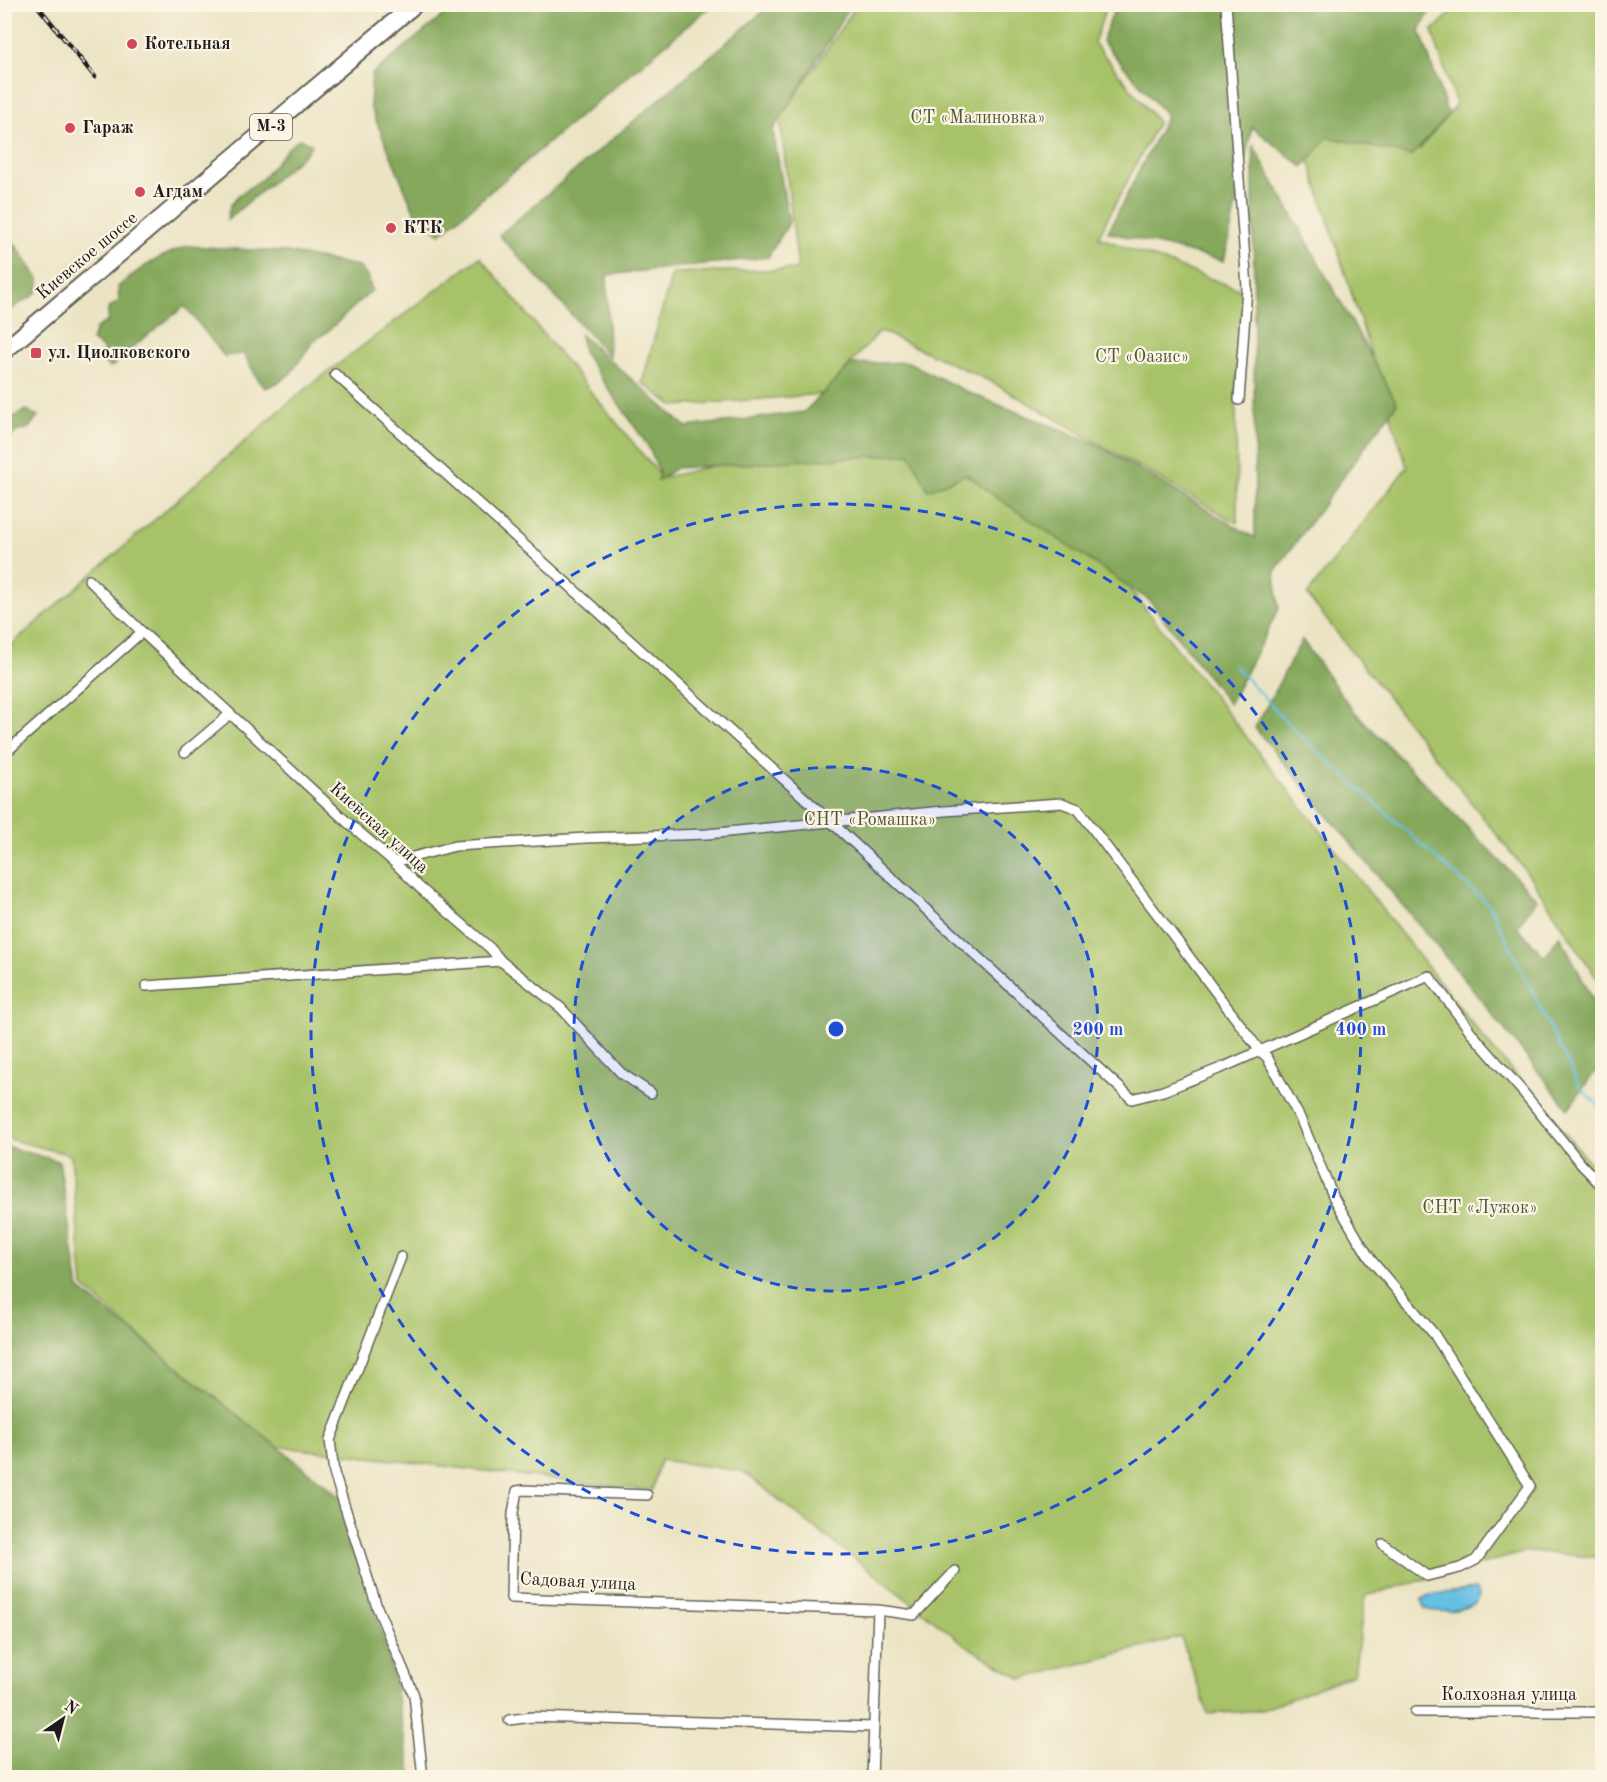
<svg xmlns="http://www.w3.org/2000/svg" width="1607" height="1782" viewBox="0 0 1607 1782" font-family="'Old Standard TT',serif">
<rect width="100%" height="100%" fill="#fcf5e5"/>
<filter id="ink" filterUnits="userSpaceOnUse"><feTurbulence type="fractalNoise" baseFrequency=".0167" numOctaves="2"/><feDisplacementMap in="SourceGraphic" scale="12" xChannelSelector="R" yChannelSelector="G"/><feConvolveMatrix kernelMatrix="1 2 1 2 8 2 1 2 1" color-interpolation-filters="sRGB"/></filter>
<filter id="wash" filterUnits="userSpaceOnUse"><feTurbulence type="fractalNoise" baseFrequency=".008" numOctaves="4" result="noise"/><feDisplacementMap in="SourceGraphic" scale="24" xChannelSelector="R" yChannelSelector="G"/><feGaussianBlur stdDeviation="1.35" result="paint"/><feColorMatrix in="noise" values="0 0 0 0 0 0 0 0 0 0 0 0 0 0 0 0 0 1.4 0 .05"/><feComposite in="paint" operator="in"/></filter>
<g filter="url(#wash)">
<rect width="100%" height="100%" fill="#ebe4c4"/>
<path fill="#a7c268" stroke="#626f42" stroke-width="1.5" d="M 857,5 L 1107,5 L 1094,43 L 1158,122 L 1098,237 L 1244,291 L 1236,392 L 1237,523 L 990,381 L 880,331 L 823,394 L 674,406 L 642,383 L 672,273 L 798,269 L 780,118 Z
M 1459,5 L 1602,5 L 1602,986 L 1531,878 L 1307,595 L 1407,467 L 1307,154 L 1371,90 L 1420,149 L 1456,104 L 1432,31 Z
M 480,257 L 662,478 L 852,432 L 937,462 L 983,484 L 1126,584 L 1486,1041 L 1602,1177 L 1602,1558 L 1529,1551 L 1365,1596 L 1354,1674 L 1262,1710 L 1208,1714 L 1181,1637 L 1022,1679 L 968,1647 L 742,1471 L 660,1460 L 652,1491 L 267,1445 L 83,1287 L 71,1155 L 5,1138 L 4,651 L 299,394 Z"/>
<path fill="#85a85c" stroke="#50623c" stroke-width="1.5" d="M 772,4 L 851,5 L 773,130 L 789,223 L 768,257 L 607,275 L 609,356 L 499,235 Z
M 456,5 L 456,4 L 712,5 L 440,234 L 415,213 L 370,106 L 372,74 Z
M 1116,5 L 1433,5 L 1420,30 L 1448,115 L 1412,156 L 1328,137 L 1303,167 L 1252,127 L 1224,261 L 1108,232 L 1167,116 L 1102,41 Z
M 299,139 L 312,144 L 305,154 L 227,220 L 230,206 L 239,195 L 262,179 L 288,148 Z
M 1253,145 L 1397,403 L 1275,571 L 1279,609 L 1229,704 L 1150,601 L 993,495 L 967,474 L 928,490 L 910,454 L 676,468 L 658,481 L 659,472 L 648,446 L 583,352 L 580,334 L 686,427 L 804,412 L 852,364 L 908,362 L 967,392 L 1094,443 L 1255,538 Z
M 11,238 L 39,280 C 40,297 28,298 17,305 C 12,308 8,312 5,316 L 5,240 Z
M 188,246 L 286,252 L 358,266 L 367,276 L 372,290 L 327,332 L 314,340 L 290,374 L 279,382 L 265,388 C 255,378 251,366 244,354 L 224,356 L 185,306 L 120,357 L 115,365 L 108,367 L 104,361 L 103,348 L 92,341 L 96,328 L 108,321 L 108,309 L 119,301 L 118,287 C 138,269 163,254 188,246 Z
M 26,410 L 38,416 L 29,428 L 16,432 L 5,443 L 5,418 L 14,417 Z
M 1302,640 L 1351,708 L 1537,899 L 1517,927 L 1545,957 L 1560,935 L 1602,1018 L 1602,1062 L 1568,1109 L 1474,991 L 1255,728 Z
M 4,1146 L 59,1161 L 79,1289 L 342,1498 L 390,1662 L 412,1777 L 5,1777 Z"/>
<path fill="#65c0e3" stroke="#406e80" stroke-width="1.5" d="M 1475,1589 L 1479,1595 L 1477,1602 C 1463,1611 1440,1614 1425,1609 L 1421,1600 L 1429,1595 Z"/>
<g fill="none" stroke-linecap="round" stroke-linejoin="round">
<path stroke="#65c0e3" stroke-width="2" d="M 1235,666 L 1294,730 L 1490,906 L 1580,1088 L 1602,1108"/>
</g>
</g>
<g filter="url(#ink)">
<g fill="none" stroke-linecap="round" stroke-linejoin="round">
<g stroke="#646257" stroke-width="12">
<path id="minor" d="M 1226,4 L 1247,287 L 1239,400
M 335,374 L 830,821 L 1132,1099 L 1163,1091 L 1226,1066 L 1429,976 L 1474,1036 L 1523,1092 L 1581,1164 L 1602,1186
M 89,580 L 142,632 L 346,821 L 394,862 L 419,887 L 490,948 L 501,961 L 561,1008 L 621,1073 L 651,1093
M 185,752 L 230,714
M 4,754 L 142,632
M 394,862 L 455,846 L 586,838 L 707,834 L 944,811 L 1062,803 L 1078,809 L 1260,1051 L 1267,1057 L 1300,1118 L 1334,1198 L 1358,1239 L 1371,1260 L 1434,1334 L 1530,1486 L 1476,1560 L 1460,1568 L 1427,1576 L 1383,1544
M 146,986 L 501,961
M 401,1257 L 330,1440 L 334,1473 L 377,1607 L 414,1695 L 423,1778
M 647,1495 L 523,1490 L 517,1491 L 513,1513 L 511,1598 L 878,1610
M 1415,1712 L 1602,1712
M 509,1720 L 532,1717 L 873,1727
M 872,1778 L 878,1610 L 914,1615 L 955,1571"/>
</g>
<g stroke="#646257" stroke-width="20">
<path id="trunk" d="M 4,351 L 415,4"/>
</g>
<use href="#minor" stroke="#fff" stroke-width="9"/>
<use href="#trunk" stroke="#fff" stroke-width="16"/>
<g stroke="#1c1c1c" stroke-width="4.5">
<path id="rail" d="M 36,4 L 95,77"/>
</g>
<use href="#rail" stroke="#fcf5e5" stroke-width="2" stroke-dasharray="7" stroke-linecap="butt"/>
</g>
</g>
<circle cx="836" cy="1029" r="262" fill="#1d4ed8" fill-opacity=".12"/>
<g fill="none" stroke="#1d4ed8" stroke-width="3" stroke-dasharray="10 8">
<circle cx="836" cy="1029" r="262"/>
<circle cx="836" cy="1029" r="525"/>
</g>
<g fill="#d1495b" stroke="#fcf5e5" stroke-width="2">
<circle cx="132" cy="44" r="6"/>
<circle cx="70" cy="128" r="6"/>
<circle cx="140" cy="192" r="6"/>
<circle cx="391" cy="228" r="6"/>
<rect x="30" y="347" width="12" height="12" rx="3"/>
</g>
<g text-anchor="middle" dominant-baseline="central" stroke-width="4.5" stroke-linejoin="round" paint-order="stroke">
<rect fill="#fcf5e5" stroke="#5f5d58" stroke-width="1.5" x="250" y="114" width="42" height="26" rx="4.5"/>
<g font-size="16" font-weight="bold" fill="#1c1c1c">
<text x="271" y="127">М-3</text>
</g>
<g font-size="18" font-weight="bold" fill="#1c1c1c" stroke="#fcf5e5" text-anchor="start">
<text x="144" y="44">Котельная</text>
<text x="82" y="128">Гараж</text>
<text x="152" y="192">Агдам</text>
<text x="403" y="228">КТК</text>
<text x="48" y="353">ул. Циолковского</text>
</g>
<g font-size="18" fill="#4d5637" stroke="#fcf5e5">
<text x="978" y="118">СТ «Малиновка»</text>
<text x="1142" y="357">СТ «Оазис»</text>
<text x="870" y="820">СНТ «Ромашка»</text>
<text x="1480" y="1208">СНТ «Лужок»</text>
</g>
<g font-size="18" fill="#1c1c1c" stroke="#fcf5e5">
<text transform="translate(87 256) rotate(-40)">Киевское шоссе</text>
<text transform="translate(379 828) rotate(42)">Киевская улица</text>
<text transform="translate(578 1582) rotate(3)">Садовая улица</text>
<text x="1509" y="1695">Колхозная улица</text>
</g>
</g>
<circle cx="836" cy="1029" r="9" fill="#1d4ed8" stroke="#fcf5e5" stroke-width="3"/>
<g font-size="18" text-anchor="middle" font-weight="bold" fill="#1d4ed8" stroke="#fcf5e5" stroke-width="4.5" stroke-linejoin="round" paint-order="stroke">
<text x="1098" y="1035">200 m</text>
<text x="1361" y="1035">400 m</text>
</g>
<rect width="1607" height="1782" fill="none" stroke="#fcf5e5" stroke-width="24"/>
<g transform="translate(63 1719) rotate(35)" stroke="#fcf5e5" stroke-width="4.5" paint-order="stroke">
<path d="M0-4.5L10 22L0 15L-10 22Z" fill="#1c1c1c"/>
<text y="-9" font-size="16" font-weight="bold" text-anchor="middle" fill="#1c1c1c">N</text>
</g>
</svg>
